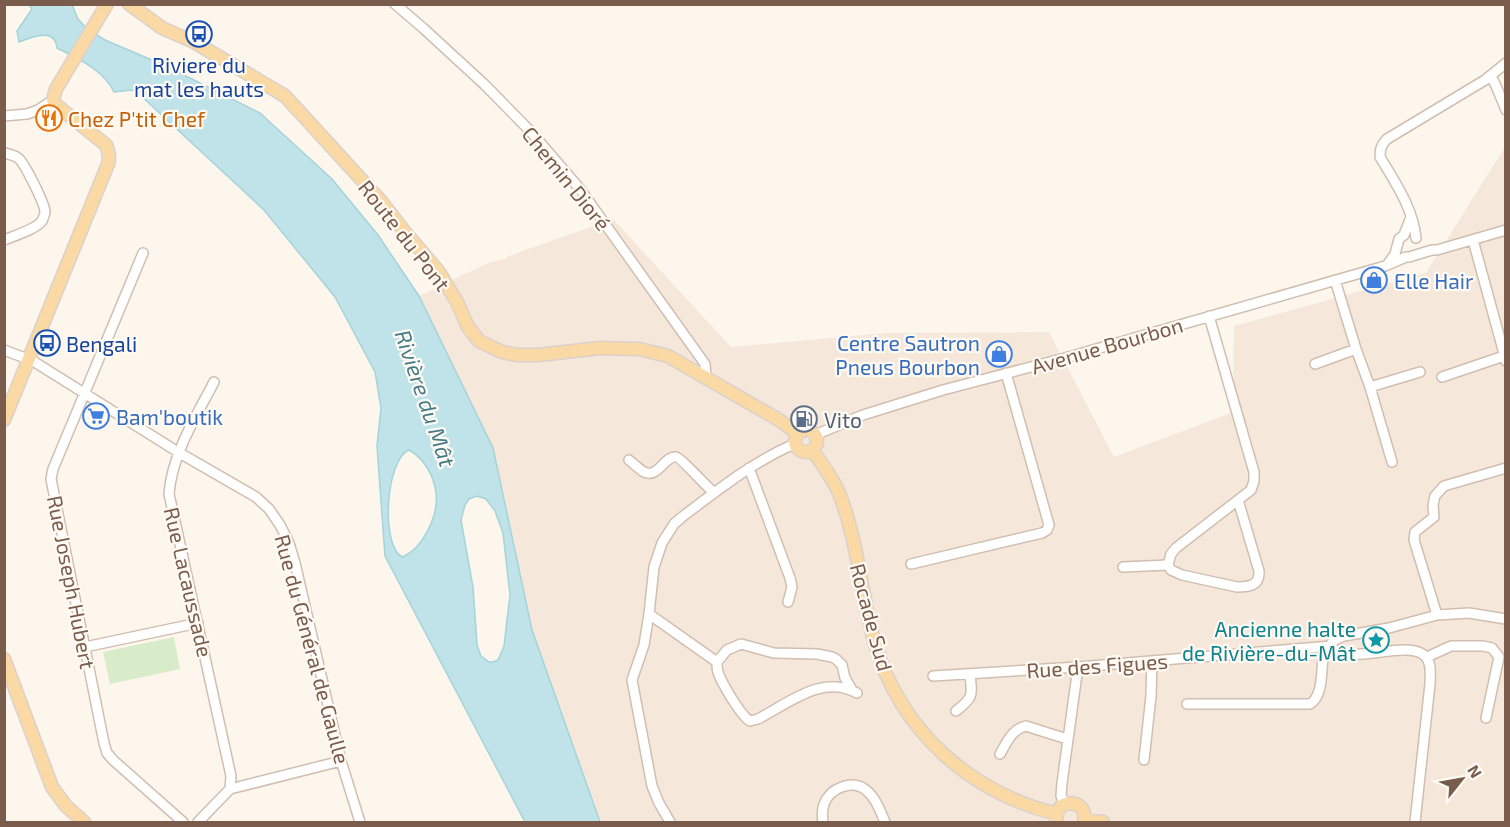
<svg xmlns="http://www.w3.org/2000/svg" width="1510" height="827" viewBox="0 0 1510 827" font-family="'Exo 2',sans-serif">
<rect width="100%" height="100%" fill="#fdf6ec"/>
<path fill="#f5e8da" d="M 1505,147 L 1505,822 L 600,822 L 532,630 L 493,448 L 419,296 L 488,263 L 506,259 L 506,257 L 613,219 L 731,347 L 886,333 L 1049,332 L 1114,457 L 1233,412 L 1234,326 L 1426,273 Z"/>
<path fill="#d8ecc9" d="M 174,637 L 180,669 L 110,684 L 103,652 Z"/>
<path fill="#bfe3e8" stroke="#a5d3da" stroke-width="1.5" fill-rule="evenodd" d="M 29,5 L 72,5 L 78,19 L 87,29 L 105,40 L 166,66 L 260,113 L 332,179 L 378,235 L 419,296 L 493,448 L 532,630 L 600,822 L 525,822 L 385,556 L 377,446 L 381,408 L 375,372 L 335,297 L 264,210 L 139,94 L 132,90 L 114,92 C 104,70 77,58 57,48 C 55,27 32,37 19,42 L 17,31 L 32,9 ZM 409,450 C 424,458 434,476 436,493 C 439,514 423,549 402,557 C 380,545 386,459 409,450 ZM 477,496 L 486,499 L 495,511 L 503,533 L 510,595 L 504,646 L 498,660 L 493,662 L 489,662 L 481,656 L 477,645 L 473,587 L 461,520 L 465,505 L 469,499 Z"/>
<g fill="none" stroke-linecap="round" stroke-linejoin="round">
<g stroke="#d1beb0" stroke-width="12">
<path id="minor" d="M 395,4 L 423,28 L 485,85 L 531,132 L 580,189 L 705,364 L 706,377
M 1491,76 L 1496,86 L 1506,110
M 4,116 L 27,114 L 38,110 L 53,100
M 4,153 C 9,154 14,155 18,158 C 24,162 45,204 45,212 C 45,213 43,219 42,221 C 36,229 14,236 4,240
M 1416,238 C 1413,208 1395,182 1380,157 C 1380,149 1381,145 1387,139 L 1485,80 L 1506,63
M 1473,240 L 1506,361
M 143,253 L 53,469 L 51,479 L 104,743 L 107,753 L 113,760 L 183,822
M 1388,264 L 1395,254 L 1399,239 L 1404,235 L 1411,217
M 1335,280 L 1356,349 L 1370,387 L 1392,462
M 4,350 L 33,361 L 178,452 L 256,497 L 269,509 L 280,525 L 289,543 L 295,563 L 341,761 L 360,822
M 1315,364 L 1356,349
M 1442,377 L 1504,356
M 214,382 C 196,417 172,454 169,494 L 231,776 L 230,789
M 1370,387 L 1420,372
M 815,435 L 863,415 L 943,390 L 1065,358 L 1385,266 L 1406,257 L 1409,257 L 1432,250 L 1437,250 L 1506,230
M 629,460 C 633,463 639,469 644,472 C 658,479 665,455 676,457 C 680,457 708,488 714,493
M 749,468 L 790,578 L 792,587 L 788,602
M 911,564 L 1042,533 L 1047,530 L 1049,525 L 1006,373
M 1168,565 L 1171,554 L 1176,548 L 1251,490 L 1254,481 L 1254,472 L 1209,316
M 1168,565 L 1171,570 L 1182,575 L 1237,587 C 1250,587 1260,585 1259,571 L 1238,500
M 1123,567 L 1168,565
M 649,614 L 717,662
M 1437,615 L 1414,540 L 1415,532 L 1434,517 L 1433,505 L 1435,496 L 1444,486 L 1506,468
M 85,647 L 198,623
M 1427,657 L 1451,646 L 1483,646 L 1492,648 L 1499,657 L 1486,718
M 933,676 L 1078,667 L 1332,646
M 852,690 L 845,678 L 842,665 L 836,659 L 832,657 L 817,654 L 774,653 L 741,644 L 727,650 L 717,662 C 717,666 717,669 718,672 C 721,682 741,716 750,721 L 758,719 C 789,703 822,674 857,693
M 1187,704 L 1310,704 C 1323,696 1321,673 1323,659 L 1334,650
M 956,711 C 974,697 972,696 970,674
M 1000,754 C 1007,742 1012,729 1026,726 L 1067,739
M 1144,760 L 1151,696 L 1152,661
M 1065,804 L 1061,796 L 1062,783 L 1078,667
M 198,822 L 230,789 L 341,761
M 670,822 L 659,803 L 652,786 L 632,680 L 644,645 L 649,614 L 654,567 L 662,543 L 674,524 L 682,517 C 718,490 753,462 794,444
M 823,822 C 822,816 822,810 824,804 C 830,788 852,779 866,790 C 876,798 880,811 885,822
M 1415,822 L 1430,684 C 1430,676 1432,664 1426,657 C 1410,638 1350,666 1332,648 L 1331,644 L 1335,640 L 1344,636 L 1389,628 L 1437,615 L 1469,613 L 1506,619"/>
</g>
<g stroke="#dad1cd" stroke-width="15">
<path id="major" d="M 129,4 L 162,28 L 194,42 L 285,96 L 381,201 L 404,231 L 439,272 L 457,302 L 468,327 L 479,341 L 502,352 L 517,355 L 538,355 L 600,348 L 639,349 L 668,356 L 779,420 L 797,433
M 4,420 L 108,164 C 110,157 109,152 106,145 L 55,104 L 53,100 L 56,89 L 107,4
M795 441a11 11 0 1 1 22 0a11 11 0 1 1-22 0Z
M 812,450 C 822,464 832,477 839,493 C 858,541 861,594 875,644 C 901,731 969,792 1057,814
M 4,659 L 52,787 L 66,806 L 84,822
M 1085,820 L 1103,822
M 1057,822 C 1052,797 1089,797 1084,822"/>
</g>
<use href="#minor" stroke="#fff" stroke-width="9"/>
<use href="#major" stroke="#fbd9a5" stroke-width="12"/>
</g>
<defs>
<g id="bus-ring" transform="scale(1.35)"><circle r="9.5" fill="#fffaf3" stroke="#1a4fb4" stroke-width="1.5"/><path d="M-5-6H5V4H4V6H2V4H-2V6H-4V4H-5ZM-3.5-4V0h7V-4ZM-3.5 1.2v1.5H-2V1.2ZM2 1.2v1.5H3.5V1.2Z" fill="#1a4fb4"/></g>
<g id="restaurant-ring" transform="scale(1.35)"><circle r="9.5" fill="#fffaf3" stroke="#e8710a" stroke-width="1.5"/><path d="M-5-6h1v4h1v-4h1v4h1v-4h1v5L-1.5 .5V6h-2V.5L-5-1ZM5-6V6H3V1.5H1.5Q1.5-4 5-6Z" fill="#e8710a"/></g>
<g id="shop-ring" transform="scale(1.35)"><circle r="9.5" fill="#fffaf3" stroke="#3f7fe0" stroke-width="1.5"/><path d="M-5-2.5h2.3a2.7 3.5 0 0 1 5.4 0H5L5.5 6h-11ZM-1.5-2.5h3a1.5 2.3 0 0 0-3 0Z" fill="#3f7fe0"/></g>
<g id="supermarket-ring" transform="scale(1.35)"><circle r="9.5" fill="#fffaf3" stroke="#3f7fe0" stroke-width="1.5"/><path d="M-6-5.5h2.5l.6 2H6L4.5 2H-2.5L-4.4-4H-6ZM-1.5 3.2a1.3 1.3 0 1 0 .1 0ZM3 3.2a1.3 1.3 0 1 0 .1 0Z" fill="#3f7fe0"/></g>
<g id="fuel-ring" transform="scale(1.35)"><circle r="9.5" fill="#fffaf3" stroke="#5c6f8a" stroke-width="1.5"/><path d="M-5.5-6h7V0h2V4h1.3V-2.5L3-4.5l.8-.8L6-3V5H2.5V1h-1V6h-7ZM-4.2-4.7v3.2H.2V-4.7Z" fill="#5c6f8a"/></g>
<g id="sight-ring" transform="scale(1.35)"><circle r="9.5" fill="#fffaf3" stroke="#0f9aa8" stroke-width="1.5"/><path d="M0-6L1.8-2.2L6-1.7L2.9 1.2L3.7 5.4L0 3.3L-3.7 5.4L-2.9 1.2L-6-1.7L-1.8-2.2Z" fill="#0f9aa8"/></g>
</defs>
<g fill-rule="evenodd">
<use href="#bus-ring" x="199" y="34"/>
<use href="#restaurant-ring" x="49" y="118"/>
<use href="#shop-ring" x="1374" y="280"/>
<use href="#bus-ring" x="47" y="343"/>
<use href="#shop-ring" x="999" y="354"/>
<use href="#supermarket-ring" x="96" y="416"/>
<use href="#fuel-ring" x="804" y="419"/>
<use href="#sight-ring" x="1376" y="640"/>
</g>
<g text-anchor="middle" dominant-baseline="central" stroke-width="4.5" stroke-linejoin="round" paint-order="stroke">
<g font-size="21" fill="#164399" stroke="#fffaf3">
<text x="199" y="64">Riviere du<tspan x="199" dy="24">mat les hauts</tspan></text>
<text x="66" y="343" text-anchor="start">Bengali</text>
</g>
<g font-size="21" fill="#c56008" stroke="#fffaf3" text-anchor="start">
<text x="68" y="118">Chez P'tit Chef</text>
</g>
<g font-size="21" fill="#7a5c4d" stroke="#fffaf3">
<text transform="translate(567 178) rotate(51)">Chemin Dioré</text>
<text transform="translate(405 235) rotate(52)">Route du Pont</text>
<text transform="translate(1107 345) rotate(-16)">Avenue Bourbon</text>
<text transform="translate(72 582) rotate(79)">Rue Joseph Hubert</text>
<text transform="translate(189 582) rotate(77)">Rue Lacaussade</text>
<text transform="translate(872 617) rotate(75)">Rocade Sud</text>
<text transform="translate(313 649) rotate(75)">Rue du Général de Gaulle</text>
<text transform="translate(1097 665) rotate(-4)">Rue des Figues</text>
</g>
<g font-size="21" fill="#366cbe" stroke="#fffaf3" text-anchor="start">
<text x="1394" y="280">Elle Hair</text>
<text x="980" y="342" text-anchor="end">Centre Sautron<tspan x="980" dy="24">Pneus Bourbon</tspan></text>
<text x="116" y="416">Bam'boutik</text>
</g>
<g font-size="21" fill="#4e5e75" stroke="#fffaf3" text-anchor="start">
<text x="824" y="419">Vito</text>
</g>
<g font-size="21" fill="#0d838f" stroke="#fffaf3" text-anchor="end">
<text x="1356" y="628">Ancienne halte<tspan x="1356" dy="24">de Rivière-du-Mât</tspan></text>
</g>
<g font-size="22" font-style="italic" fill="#437c86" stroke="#fffaf3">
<text transform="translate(426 398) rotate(71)">Rivière du Mât</text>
</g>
</g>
<rect width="1510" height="827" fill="none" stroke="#7a5c4d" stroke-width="12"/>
<g transform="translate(1462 779) rotate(59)" stroke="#fffaf3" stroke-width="4.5" paint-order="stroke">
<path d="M0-4.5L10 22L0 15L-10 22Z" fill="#7a5c4d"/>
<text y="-9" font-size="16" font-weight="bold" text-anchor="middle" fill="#7a5c4d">N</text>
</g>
</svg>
